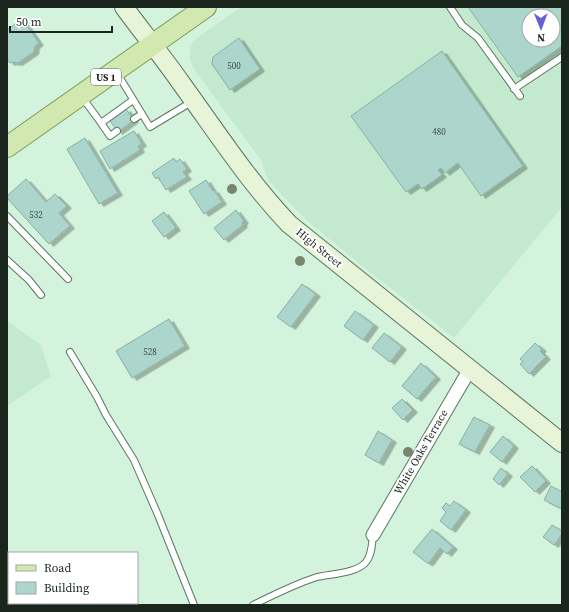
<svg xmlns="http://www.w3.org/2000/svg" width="569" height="612" viewBox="0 0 569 612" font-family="'Source Serif 4',serif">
<defs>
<filter id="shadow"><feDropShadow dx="4.5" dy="2.5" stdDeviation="0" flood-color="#0004"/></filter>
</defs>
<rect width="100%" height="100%" fill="#d3f3dc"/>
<path fill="#c3eace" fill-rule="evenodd" d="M 241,7 L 562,7 L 562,207 L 454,338 L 357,262 L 306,220 L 268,180 L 261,160 L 193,68 L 190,58 L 190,49 L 193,42 L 197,38 ZM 529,16 L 553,16 L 553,40 L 529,40 Z
M 7,321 L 41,345 L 51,376 L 7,406 Z"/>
<path fill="#acd5cb" stroke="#87afa6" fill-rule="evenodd" filter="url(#shadow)" d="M 468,7 L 562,7 L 562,46 L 518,77 ZM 529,16 L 553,16 L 553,40 L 529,40 Z
M 22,19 L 39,43 L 35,46 L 34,52 L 18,63 L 12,62 L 10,63 L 7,59 L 7,30 Z
M 239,38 L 260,69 L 230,90 L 212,64 L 213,57 Z
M 442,51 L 523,166 L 481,196 L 458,163 L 445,173 L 441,168 L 438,170 L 442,175 L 422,189 L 418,184 L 406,192 L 351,116 Z
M 126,109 L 134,120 L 118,132 L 110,121 Z
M 134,131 L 142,144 L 138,146 L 140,150 L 110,169 L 100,151 Z
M 85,138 L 118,193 L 99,204 L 67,149 Z
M 174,158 L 176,162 L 180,159 L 187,169 L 183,172 L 187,177 L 166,190 L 158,177 L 156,179 L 152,173 Z
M 26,179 L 46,202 L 55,194 L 67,206 L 59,213 L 70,226 L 49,244 L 7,198 L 7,196 Z
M 206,180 L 213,191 L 214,190 L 222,202 L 204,214 L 189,191 Z
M 236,210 L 244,221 L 242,223 L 243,225 L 224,240 L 214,228 Z
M 164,212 L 176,228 L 164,237 L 152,221 Z
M 302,284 L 316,294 L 291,327 L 277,317 Z
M 355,311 L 374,325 L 363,340 L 344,326 Z
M 169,319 L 185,346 L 132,378 L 116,351 Z
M 384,333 L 402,347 L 390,362 L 372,348 Z
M 535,343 L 542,349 L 540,351 L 546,357 L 529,374 L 520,364 L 523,362 L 520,359 Z
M 421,363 L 436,377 L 417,399 L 402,386 Z
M 402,399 L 413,410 L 403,420 L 392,408 Z
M 474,417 L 490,425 L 475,452 L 459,444 Z
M 378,431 L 392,440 L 379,463 L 365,455 Z
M 503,436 L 514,446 L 502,462 L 490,452 Z
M 532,466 L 546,481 L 535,492 L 520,477 Z
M 501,468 L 508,474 L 499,485 L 493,479 Z
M 551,486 L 562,492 L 562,509 L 544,500 Z
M 454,501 L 466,510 L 451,530 L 440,521 L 446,512 L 442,508 L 446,503 L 450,506 Z
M 552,525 L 562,531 L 562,534 L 554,545 L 543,537 Z
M 432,529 L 453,547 L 447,554 L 440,548 L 429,563 L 427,563 L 413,552 Z
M 7,557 L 9,558 L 9,578 L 7,577 Z"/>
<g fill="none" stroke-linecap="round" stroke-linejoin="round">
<g stroke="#5a7662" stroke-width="8">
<path id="service" d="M 450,7 L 462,25 L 478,38 L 520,96
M 117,73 L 150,127 L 193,101
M 514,89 L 562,57
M 82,97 L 101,123 L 133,100
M 134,119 L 142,114
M 101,123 L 110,136 L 117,131
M 7,216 L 68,279
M 7,260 L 29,280 L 41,295
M 70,352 L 97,397 L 106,415 L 134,460 L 158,515 L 194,605
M 253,605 C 273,595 295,584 317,577 C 330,574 358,573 366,562 C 372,555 372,543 373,535"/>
</g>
<g stroke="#5a7662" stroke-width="15">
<path id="minor" d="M 373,535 L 470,369"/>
</g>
<g stroke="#5a7662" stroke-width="20">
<path id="secondary" d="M 124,7 C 143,33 163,57 181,83 C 216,131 248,181 289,224 L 562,443"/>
</g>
<g stroke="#7d9b5a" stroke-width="22">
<path id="primary" d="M 7,147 L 206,7"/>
</g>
<use href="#service" stroke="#fff" stroke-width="6"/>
<use href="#minor" stroke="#fff" stroke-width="13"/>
<use href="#secondary" stroke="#e8f4d7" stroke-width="18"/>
<use href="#primary" stroke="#d1e9b0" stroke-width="20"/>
</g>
<g fill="#79856c">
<circle cx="232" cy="189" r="5"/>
<circle cx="300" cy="261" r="5"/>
<circle cx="408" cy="452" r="5"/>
</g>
<g text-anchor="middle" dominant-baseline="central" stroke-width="4" stroke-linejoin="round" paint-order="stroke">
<g font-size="9" fill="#3e5148">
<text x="234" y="66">500</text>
<text x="439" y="132">480</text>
<text x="36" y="215">532</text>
<text x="150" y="352">528</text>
</g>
<rect fill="#fff" stroke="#5e6661" stroke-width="1" x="91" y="69" width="30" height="16" rx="3"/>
<g font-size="10" font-weight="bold" fill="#19251d">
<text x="106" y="77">US 1</text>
</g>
<g font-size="11" fill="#19251d" stroke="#fff">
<text transform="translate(319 248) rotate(39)">High Street</text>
<text transform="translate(421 452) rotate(-60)">White Oaks Terrace</text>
</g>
</g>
<rect width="569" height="612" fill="none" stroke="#19251d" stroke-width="16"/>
<rect x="8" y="552" width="130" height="52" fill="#ffffff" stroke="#a3a8a5"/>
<rect x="16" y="565" width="20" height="6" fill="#d1e9b0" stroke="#a3a8a5"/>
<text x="44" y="572" font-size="12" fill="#19251d">Road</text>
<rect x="16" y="582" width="20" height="12" fill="#acd5cb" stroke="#a3a8a5"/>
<text x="44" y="592" font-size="12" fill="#19251d">Building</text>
<g transform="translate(541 28) rotate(179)"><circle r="19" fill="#ffffff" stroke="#a3a8a5"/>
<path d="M0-3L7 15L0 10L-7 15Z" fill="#695cd5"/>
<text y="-6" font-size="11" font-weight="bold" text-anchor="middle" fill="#19251d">N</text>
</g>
<path d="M10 26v6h102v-6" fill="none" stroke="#19251d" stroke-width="2"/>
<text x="16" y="26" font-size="12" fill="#19251d" stroke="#ffffff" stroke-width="3" paint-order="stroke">50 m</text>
</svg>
